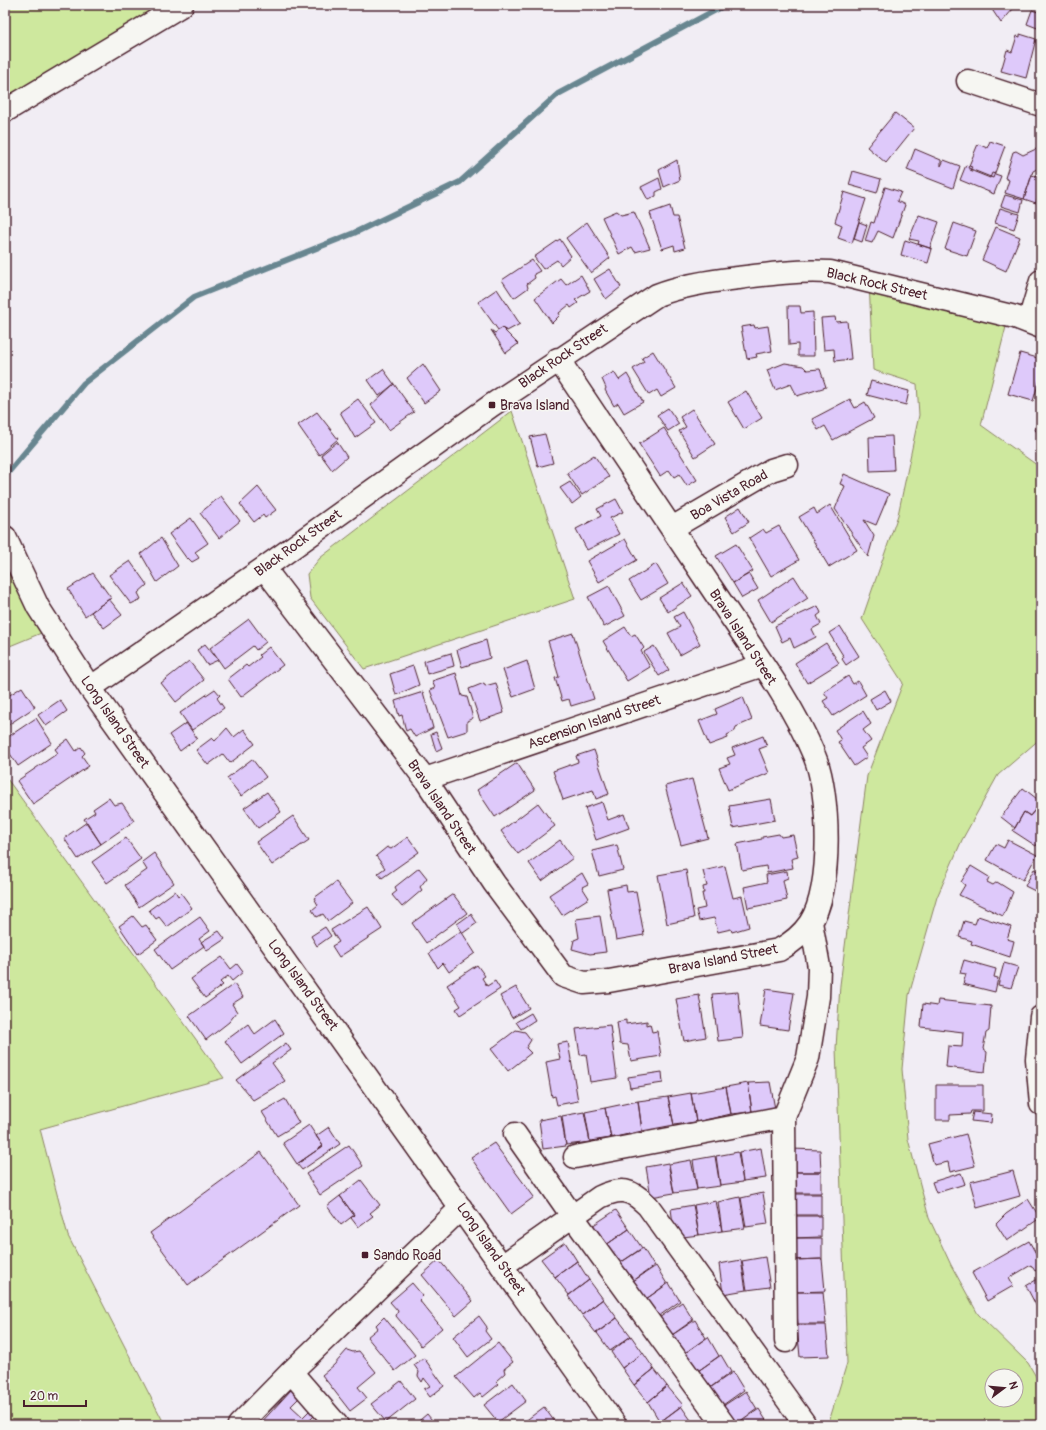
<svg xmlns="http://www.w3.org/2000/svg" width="1046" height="1430" viewBox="0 0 1046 1430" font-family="Pangolin,sans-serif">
<rect width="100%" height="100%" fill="#f1edf4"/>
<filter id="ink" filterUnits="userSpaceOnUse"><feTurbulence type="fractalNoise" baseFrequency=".025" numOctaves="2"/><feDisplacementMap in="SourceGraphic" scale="8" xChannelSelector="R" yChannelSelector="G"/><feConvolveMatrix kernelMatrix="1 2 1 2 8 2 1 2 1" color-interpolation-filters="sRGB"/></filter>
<g filter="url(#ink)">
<path fill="#cee89e" stroke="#8c8464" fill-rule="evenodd" d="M 5,5 L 182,5 L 5,111 Z
M 869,281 L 1009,315 L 981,425 L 1041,468 L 1041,738 L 998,775 L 962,840 L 937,897 L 909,995 L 902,1069 L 908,1139 L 929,1218 L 951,1265 L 978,1314 L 1028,1363 L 1041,1385 L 1041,1425 L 828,1425 L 847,1363 L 836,1048 L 840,985 L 867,776 L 903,683 L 862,619 L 898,515 L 919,415 L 917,384 L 873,370 ZM 992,1376 L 1016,1376 L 1016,1400 L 992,1400 Z
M 512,411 L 575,599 L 364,669 L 310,598 L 307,574 L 320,558 Z
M 5,531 L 51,629 L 5,648 Z
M 5,776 L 224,1078 L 40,1129 L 68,1236 L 165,1425 L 5,1425 Z"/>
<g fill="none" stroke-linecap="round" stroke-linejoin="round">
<path stroke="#678690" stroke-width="6" d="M 5,476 L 84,383 L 194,297 L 354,233 L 460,182 L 558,94 L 725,5"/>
</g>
<path fill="#dec9fa" stroke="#4a1f2b" d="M 989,5 L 1012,5 L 1013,9 L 1001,23 Z
M 1032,10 L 1041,13 L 1041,35 L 1040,29 L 1027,24 Z
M 1020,34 L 1036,39 L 1026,78 L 1001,71 L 1007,50 L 1012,52 L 1017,36 L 1020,37 Z
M 895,113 L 914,128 L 886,163 L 867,147 Z
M 990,141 L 1005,146 L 993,178 L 968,168 L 978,144 L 987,148 Z
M 915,149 L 941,160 L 941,166 L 944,160 L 960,166 L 953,188 L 907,170 Z
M 1036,149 L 1041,158 L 1041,167 L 1033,171 L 1024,199 L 1005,193 L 1009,180 L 1005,178 L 1013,152 L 1016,151 L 1023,155 Z
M 677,160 L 680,180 L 664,187 L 659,170 Z
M 966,165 L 972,167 L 970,170 L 990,178 L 992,173 L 1001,176 L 994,194 L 960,180 Z
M 853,171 L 881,179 L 877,193 L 849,185 Z
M 1032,175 L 1041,178 L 1041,186 L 1036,203 L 1024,199 Z
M 659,178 L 662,189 L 656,192 L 656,196 L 648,200 L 641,187 Z
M 885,187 L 901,192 L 897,201 L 905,205 L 893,238 L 878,231 L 872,243 L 865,241 L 871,222 L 874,223 Z
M 844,192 L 866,199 L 852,243 L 838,238 L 842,225 L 835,222 Z
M 1005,195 L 1023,200 L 1020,212 L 1001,206 Z
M 670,206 L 673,217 L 677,217 L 685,248 L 675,251 L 674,245 L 662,249 L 650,213 Z
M 1000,208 L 1019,214 L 1014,229 L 995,223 Z
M 616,211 L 621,215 L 634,212 L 650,248 L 635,252 L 632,247 L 619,254 L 602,217 Z
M 919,215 L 939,222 L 930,248 L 918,244 L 919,241 L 909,239 Z
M 587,222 L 610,258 L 591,273 L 566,238 Z
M 859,222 L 867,225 L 862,242 L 854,239 Z
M 954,223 L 976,231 L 967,256 L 945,249 Z
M 996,227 L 1020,237 L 1006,271 L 982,260 Z
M 560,239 L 571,256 L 561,265 L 557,260 L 543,269 L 534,257 Z
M 905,240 L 932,249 L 928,263 L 901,255 Z
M 532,260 L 540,271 L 534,274 L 535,278 L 527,284 L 528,288 L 514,298 L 502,280 Z
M 610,269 L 621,287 L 606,299 L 594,279 Z
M 581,275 L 590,291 L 575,300 L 578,303 L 571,308 L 569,305 L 559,313 L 560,315 L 552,323 L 535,298 L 561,279 L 566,285 Z
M 497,289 L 520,324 L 507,331 L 502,328 L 498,330 L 478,302 Z
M 788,306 L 800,306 L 801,313 L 813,312 L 814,356 L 798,356 L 798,344 L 789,345 Z
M 835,317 L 836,322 L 847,321 L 851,359 L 835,361 L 834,349 L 824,350 L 821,318 Z
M 754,325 L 755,328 L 768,326 L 772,351 L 756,354 L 757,357 L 747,359 L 741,327 Z
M 502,328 L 518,344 L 506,353 L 491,330 L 495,333 Z
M 653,351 L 676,388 L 661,397 L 657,390 L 649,395 L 633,369 L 644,362 L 642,358 Z
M 1020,353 L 1041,359 L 1041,375 L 1033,401 L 1008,394 Z
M 785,363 L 803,366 L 807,370 L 820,369 L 826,387 L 797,396 L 791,384 L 775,390 L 767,370 Z
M 423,364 L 441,391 L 424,403 L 407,378 Z
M 383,369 L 394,384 L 379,396 L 368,380 Z
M 614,372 L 619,380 L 627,374 L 643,402 L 624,413 L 618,403 L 614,406 L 605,390 L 606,388 L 602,379 Z
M 871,381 L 909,391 L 906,405 L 867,395 Z
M 394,384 L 414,412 L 389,430 L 371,405 Z
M 746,391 L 762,418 L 744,429 L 728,402 Z
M 358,399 L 376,423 L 355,438 L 340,412 Z
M 850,399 L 855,408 L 865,402 L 874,418 L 833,440 L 825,426 L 818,430 L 812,419 Z
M 668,408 L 679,424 L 668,431 L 657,415 Z
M 692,409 L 715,444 L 695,457 L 679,431 L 686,427 L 680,417 Z
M 317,412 L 338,439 L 319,455 L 298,425 Z
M 1041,417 L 1041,436 L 1035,430 Z
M 664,428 L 697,480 L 687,486 L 679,474 L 674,477 L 669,470 L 660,476 L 639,444 Z
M 545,434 L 553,463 L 538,467 L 530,437 Z
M 892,436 L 894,470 L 870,471 L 869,437 Z
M 337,442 L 347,457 L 332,470 L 321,455 Z
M 594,455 L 609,477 L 582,495 L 567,473 Z
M 844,474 L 889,494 L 876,525 L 864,520 L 874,536 L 868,557 L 835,509 L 845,486 L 840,484 Z
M 570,482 L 581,497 L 572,504 L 560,488 Z
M 258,487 L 276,510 L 265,518 L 263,515 L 254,522 L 240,504 Z
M 221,496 L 240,521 L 219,538 L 200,513 Z
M 616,499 L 623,512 L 610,518 L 619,534 L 587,550 L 576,529 L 601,516 L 597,509 Z
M 830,505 L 857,550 L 829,567 L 799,517 L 814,508 L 817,514 Z
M 740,507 L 749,522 L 734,532 L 725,517 Z
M 191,518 L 208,543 L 195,552 L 199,558 L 192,562 L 188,558 L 187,559 L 169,534 Z
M 779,526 L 799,560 L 771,576 L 749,538 L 763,529 L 766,533 Z
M 161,538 L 178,566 L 157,582 L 141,554 Z
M 625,539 L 637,560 L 599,582 L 587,561 Z
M 736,544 L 753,571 L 733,583 L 716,556 Z
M 130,561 L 147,585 L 138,593 L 141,599 L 131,604 L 109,575 Z
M 656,564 L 668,584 L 641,600 L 629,581 Z
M 93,573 L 111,598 L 85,616 L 68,589 Z
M 749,574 L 758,589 L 742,598 L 733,583 Z
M 794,576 L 808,598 L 771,622 L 758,600 Z
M 683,583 L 692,596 L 668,612 L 659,598 Z
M 609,586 L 625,616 L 604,627 L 588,597 Z
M 109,599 L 122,615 L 104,628 L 91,612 Z
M 818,606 L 821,613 L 817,616 L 821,624 L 812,629 L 816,637 L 794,648 L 790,638 L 782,642 L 775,626 Z
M 683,612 L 700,644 L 680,655 L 668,633 L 680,627 L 674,617 Z
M 249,619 L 266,642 L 256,650 L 253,646 L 224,668 L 210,648 Z
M 840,626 L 859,656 L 846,665 L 842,659 L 844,657 L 829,633 Z
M 625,627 L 631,636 L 635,634 L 644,648 L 641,651 L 650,667 L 627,681 L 603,641 Z
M 573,633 L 594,699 L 571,706 L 569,699 L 562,701 L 555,678 L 559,677 L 548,641 Z
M 486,640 L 490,658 L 462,667 L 457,650 Z
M 826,643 L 839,663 L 807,683 L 795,663 Z
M 205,644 L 218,660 L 207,665 L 197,650 Z
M 654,646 L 669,670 L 659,676 L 644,652 Z
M 269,647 L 283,665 L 241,697 L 228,679 L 246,665 L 248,667 L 261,657 L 259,655 Z
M 451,653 L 454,666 L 427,674 L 424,661 Z
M 189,661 L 204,680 L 176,702 L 161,683 Z
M 527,661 L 535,689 L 513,697 L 503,670 Z
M 413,666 L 419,685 L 396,695 L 390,674 Z
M 456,673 L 462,696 L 467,697 L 473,718 L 467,721 L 467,731 L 448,737 L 430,690 L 435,688 L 432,681 Z
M 848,676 L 853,684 L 858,681 L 866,695 L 833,716 L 823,701 L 828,698 L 824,692 Z
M 484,683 L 485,686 L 496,683 L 504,713 L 480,721 L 469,689 Z
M 22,687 L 35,707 L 5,727 L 5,698 Z
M 215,689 L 220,695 L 217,698 L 224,708 L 192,730 L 180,713 Z
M 885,690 L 891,701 L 876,710 L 870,699 Z
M 423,692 L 433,728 L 415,737 L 410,729 L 406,731 L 402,715 L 399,716 L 395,701 Z
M 743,697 L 752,720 L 736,727 L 735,731 L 727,735 L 728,738 L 709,745 L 699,721 L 717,714 L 715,709 Z
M 60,700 L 67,711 L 46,726 L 38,715 Z
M 863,711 L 871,724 L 863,730 L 871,741 L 861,748 L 867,757 L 854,766 L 838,742 L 841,740 L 835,730 Z
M 36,718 L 52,743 L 18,766 L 5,746 L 5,739 Z
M 186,723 L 197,738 L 180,751 L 169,735 Z
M 227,728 L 234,737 L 244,729 L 255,744 L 230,763 L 223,754 L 208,765 L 196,750 L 212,738 L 215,741 Z
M 436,732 L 442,748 L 436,751 L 431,734 Z
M 763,736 L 767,746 L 759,749 L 769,773 L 728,790 L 719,768 L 730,764 L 727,758 L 735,755 L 732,748 Z
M 68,739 L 76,751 L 81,747 L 85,753 L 82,756 L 89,766 L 33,804 L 17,781 L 58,753 L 55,749 Z
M 594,750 L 609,794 L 596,799 L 593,790 L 563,800 L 553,771 L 578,762 L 576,756 Z
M 252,759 L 266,777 L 241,796 L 227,778 Z
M 517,763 L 535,790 L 495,817 L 477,790 Z
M 692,779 L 708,838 L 681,845 L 665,786 Z
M 1023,788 L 1041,802 L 1030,816 L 1024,812 L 1015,828 L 1001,817 Z
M 267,792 L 281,812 L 258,828 L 244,808 Z
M 109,798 L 114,805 L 122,803 L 134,821 L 101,844 L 84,819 L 95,812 L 93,809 Z
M 771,799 L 775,820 L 733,828 L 729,806 Z
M 602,802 L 608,820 L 624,814 L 629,828 L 596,840 L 585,808 Z
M 538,803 L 555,826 L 518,854 L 501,831 Z
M 1039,805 L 1041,807 L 1041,838 L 1036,846 L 1013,831 L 1024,812 L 1030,816 Z
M 293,816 L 309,840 L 272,865 L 256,842 Z
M 87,822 L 101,844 L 78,859 L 64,838 Z
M 779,834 L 781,837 L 793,835 L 798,857 L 791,859 L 793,868 L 767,873 L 766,866 L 742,870 L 737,844 L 762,839 L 762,837 Z
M 408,837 L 419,852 L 382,878 L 378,873 L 385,868 L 376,856 L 387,847 L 391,849 Z
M 126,838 L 141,859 L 107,883 L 92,862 Z
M 560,840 L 573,858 L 542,881 L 529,863 Z
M 1008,840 L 1037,855 L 1023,880 L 987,860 L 996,844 L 1004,848 Z
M 617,845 L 623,870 L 599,876 L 592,851 Z
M 154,853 L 174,883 L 139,907 L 125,885 L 147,870 L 142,862 Z
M 725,866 L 733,898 L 742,896 L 749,927 L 732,932 L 731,929 L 718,932 L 714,918 L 699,921 L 696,910 L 705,908 L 702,893 L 704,893 L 703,887 L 707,886 L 703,871 Z
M 971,866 L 989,877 L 987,882 L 993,885 L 997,882 L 1013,892 L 1003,916 L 959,895 L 965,885 L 961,882 Z
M 419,868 L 427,878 L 420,887 L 422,890 L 402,907 L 392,895 L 397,891 L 395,887 Z
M 1034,869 L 1041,873 L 1041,894 L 1025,886 Z
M 686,870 L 694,918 L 667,924 L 658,875 Z
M 787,871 L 788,878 L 783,880 L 787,900 L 748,908 L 744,887 L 767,882 L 766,875 Z
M 582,873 L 588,884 L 582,887 L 589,898 L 562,915 L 549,895 Z
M 336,882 L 352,903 L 328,921 L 323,914 L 317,917 L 312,910 L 318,905 L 314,898 Z
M 626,885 L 627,892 L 636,891 L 644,935 L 616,940 L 607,889 Z
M 175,891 L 178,896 L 181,893 L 192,908 L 167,927 L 159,917 L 156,919 L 149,910 Z
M 453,894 L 467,913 L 426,943 L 412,923 Z
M 368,907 L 382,929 L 339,957 L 332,946 L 339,942 L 331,930 Z
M 471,914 L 477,923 L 463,933 L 457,924 Z
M 133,916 L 142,927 L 146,925 L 157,940 L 138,954 L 119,926 Z
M 600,916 L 606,952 L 590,954 L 572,949 L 574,940 L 579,938 L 576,919 Z
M 978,916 L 1011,927 L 1007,939 L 1014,941 L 1010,957 L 971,944 L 972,941 L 959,937 L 964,921 L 975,924 Z
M 200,917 L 210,931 L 199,939 L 204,946 L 170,970 L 155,949 Z
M 325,927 L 331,936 L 317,946 L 311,936 Z
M 219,931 L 225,939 L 207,951 L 201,942 Z
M 461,931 L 475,953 L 449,972 L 443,963 L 438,968 L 429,953 Z
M 222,957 L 231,969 L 237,964 L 243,972 L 232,981 L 228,976 L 220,982 L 223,985 L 205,998 L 191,979 Z
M 964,960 L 996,969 L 994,977 L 998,978 L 995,992 L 963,984 L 966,974 L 960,973 Z
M 1004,963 L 1018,967 L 1011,988 L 998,985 Z
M 477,965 L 485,976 L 482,978 L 487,986 L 495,981 L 500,989 L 460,1015 L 456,1009 L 461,1006 L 447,985 Z
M 234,984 L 243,997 L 232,1004 L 237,1012 L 229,1022 L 206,1040 L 189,1016 Z
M 516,987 L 529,1008 L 512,1018 L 500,996 Z
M 766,989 L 794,993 L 788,1030 L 760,1026 Z
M 738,992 L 743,1038 L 718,1041 L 712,994 Z
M 699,995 L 706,1037 L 684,1041 L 676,999 Z
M 938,1000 L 991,1006 L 989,1031 L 986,1033 L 983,1049 L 987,1052 L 985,1072 L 946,1067 L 948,1046 L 962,1047 L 963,1032 L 921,1027 L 923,1004 L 937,1006 Z
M 531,1013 L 535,1020 L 521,1029 L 516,1022 Z
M 275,1019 L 284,1033 L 242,1064 L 225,1041 L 248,1024 L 255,1034 Z
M 626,1020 L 626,1024 L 647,1021 L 647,1025 L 650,1024 L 652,1032 L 657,1031 L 661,1056 L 631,1061 L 628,1045 L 620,1044 L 617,1022 Z
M 610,1025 L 617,1078 L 590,1082 L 586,1054 L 580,1055 L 576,1029 Z
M 516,1030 L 525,1032 L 531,1040 L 526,1048 L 531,1053 L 508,1071 L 491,1049 Z
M 568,1042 L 578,1101 L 557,1105 L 555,1096 L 552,1097 L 546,1062 L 560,1059 L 557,1044 Z
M 286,1043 L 291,1050 L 272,1063 L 285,1081 L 253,1100 L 236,1080 Z
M 662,1072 L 663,1083 L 630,1088 L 628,1077 Z
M 770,1082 L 775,1109 L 752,1112 L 748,1083 Z
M 748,1083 L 752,1112 L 731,1114 L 726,1087 Z
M 936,1085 L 983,1085 L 983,1111 L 971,1111 L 970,1114 L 950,1115 L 950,1120 L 936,1120 Z
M 726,1087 L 731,1114 L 696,1122 L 691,1093 Z
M 691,1093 L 696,1122 L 674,1125 L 668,1097 Z
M 668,1097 L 674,1125 L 642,1131 L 638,1101 Z
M 285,1099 L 299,1123 L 277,1136 L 262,1112 Z
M 638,1101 L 642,1131 L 611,1138 L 605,1108 Z
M 605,1108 L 611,1138 L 590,1141 L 585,1112 Z
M 584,1112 L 590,1142 L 566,1145 L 562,1116 Z
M 973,1112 L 992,1114 L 991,1123 L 971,1121 Z
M 561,1116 L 566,1146 L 543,1149 L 539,1120 Z
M 309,1125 L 323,1146 L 297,1164 L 283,1143 Z
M 329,1127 L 340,1144 L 302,1170 L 297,1164 L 323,1146 L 316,1136 Z
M 966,1134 L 975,1166 L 950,1172 L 948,1162 L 934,1165 L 928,1144 Z
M 494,1143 L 534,1197 L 511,1214 L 471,1158 Z
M 349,1145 L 363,1166 L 320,1195 L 306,1174 Z
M 761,1148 L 766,1178 L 743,1181 L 739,1152 Z
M 792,1149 L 820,1150 L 821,1172 L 792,1172 Z
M 261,1152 L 299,1205 L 188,1285 L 150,1233 Z
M 738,1152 L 743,1182 L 720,1185 L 716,1156 Z
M 715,1156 L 720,1186 L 697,1189 L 693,1160 Z
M 691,1160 L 697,1190 L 674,1193 L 669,1164 Z
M 668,1163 L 674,1193 L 651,1197 L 646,1167 Z
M 1013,1171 L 1020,1196 L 977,1208 L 970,1182 Z
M 792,1172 L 821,1172 L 821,1193 L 792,1193 Z
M 961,1173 L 965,1184 L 936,1193 L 932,1182 Z
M 361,1180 L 380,1205 L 370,1213 L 373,1216 L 358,1227 L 351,1218 L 354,1215 L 340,1196 Z
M 763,1193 L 768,1224 L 746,1227 L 741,1198 Z
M 792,1194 L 821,1194 L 821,1215 L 792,1215 Z
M 340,1196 L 354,1215 L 341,1225 L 327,1206 Z
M 740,1197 L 745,1228 L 722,1231 L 718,1202 Z
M 1028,1199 L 1040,1218 L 1007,1241 L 996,1224 L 1006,1214 Z
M 716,1201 L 722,1231 L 699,1235 L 694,1205 Z
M 693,1205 L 699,1235 L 675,1238 L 671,1209 Z
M 616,1210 L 629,1229 L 606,1245 L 592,1226 Z
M 792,1216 L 821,1216 L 821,1237 L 793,1238 Z
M 629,1229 L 642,1248 L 620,1263 L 606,1245 Z
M 793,1238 L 822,1238 L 822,1259 L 793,1260 Z
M 1029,1241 L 1039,1259 L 1041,1258 L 1041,1268 L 1035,1271 L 1031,1265 L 1009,1278 L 1013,1286 L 987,1301 L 972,1273 Z
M 565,1242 L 577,1261 L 555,1277 L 541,1259 Z
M 643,1248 L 654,1266 L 633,1281 L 620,1263 Z
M 765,1257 L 770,1287 L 747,1290 L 742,1261 Z
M 822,1259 L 825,1291 L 797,1292 L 793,1260 Z
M 439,1260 L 473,1301 L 456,1316 L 422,1275 Z
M 741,1260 L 746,1290 L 723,1294 L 719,1264 Z
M 577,1261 L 589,1280 L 569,1295 L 555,1277 Z
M 656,1266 L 667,1284 L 646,1299 L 633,1281 Z
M 1041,1277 L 1041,1307 L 1038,1309 L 1026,1286 Z
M 589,1280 L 603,1299 L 582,1315 L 568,1296 Z
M 412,1283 L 423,1296 L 419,1300 L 442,1328 L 421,1346 L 396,1316 L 398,1311 L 390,1302 Z
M 669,1283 L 680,1301 L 659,1316 L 646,1299 Z
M 795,1292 L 823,1292 L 826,1324 L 798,1324 Z
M 603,1299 L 617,1318 L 596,1333 L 582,1315 Z
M 682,1302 L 693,1320 L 672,1335 L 659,1318 Z
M 479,1316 L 487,1327 L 485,1331 L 491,1339 L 468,1357 L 453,1337 Z
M 384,1317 L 415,1355 L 395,1371 L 367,1337 L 378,1328 L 376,1325 Z
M 617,1318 L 631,1336 L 610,1351 L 597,1333 Z
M 695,1320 L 706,1338 L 685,1353 L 672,1335 Z
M 797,1325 L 826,1325 L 829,1356 L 800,1357 Z
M 631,1336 L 643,1353 L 622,1368 L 611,1352 Z
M 708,1337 L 719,1356 L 698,1371 L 685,1353 Z
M 498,1343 L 513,1362 L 504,1369 L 505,1373 L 496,1381 L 499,1384 L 483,1397 L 480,1393 L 474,1398 L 456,1377 Z
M 347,1350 L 353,1352 L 359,1351 L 376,1372 L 358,1387 L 367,1398 L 350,1411 L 322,1375 L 334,1365 Z
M 643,1353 L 654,1369 L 634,1385 L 622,1368 Z
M 721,1355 L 731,1372 L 711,1387 L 698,1371 Z
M 424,1358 L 444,1386 L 430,1397 L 424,1389 L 430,1386 L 424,1378 L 422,1382 L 418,1376 L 419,1372 L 414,1365 Z
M 654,1369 L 667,1386 L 648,1402 L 634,1385 Z
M 733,1372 L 744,1390 L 723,1405 L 710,1388 Z
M 401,1381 L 415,1399 L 386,1422 L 371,1404 Z
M 513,1383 L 526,1401 L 498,1422 L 484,1405 Z
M 667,1386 L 683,1405 L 660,1422 L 648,1402 Z
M 291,1390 L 299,1398 L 291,1406 L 303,1417 L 309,1411 L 314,1416 L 305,1425 L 259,1425 Z
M 746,1391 L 757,1409 L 736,1424 L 723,1406 Z
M 681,1406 L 693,1423 L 690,1425 L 663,1425 L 660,1422 Z
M 544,1407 L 557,1425 L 520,1425 Z
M 759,1409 L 769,1425 L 736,1425 Z
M 427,1414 L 436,1425 L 414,1425 Z"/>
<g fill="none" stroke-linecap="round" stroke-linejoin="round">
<g stroke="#4a1f2b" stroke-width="25">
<path id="street" d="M 968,81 L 1041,105
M 1029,321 L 1041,281
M 672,528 L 771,470 L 787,465
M 264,568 L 425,779 L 494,883 L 563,976 L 584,983 L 609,981 L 779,950 C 792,943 802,935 810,923 C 833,890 830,791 814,755 C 792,702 753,650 721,602 C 667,521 613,440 558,359
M 90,688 L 264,568 L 492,405 L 657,295 C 683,285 710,281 738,278 C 769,274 799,270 830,272 L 1015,317 L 1041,327
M 425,779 L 763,665
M 1041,1017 L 1037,1059 L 1041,1104
M 515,1134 L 573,1217 L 724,1425
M 575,1157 L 784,1117
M 502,1266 L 600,1197 C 621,1187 631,1189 648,1206 L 804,1423
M 786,1341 L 784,1117 L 808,1058 L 818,997 L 819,967 L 811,922
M 291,1372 L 337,1425
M 239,1425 L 291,1372 L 461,1208"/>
</g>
<g stroke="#4a1f2b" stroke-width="25">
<path id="secondary" d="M 5,111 L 182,5
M 5,537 L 38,607 L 90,688 L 615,1425"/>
</g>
<use href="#street" stroke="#f6f6f2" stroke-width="22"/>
<use href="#secondary" stroke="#f6f6f2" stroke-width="22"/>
</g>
</g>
<g fill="#4a1f2b" stroke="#f6f6f2" stroke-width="1.5">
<rect x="488" y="401" width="8" height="8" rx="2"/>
<rect x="361" y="1251" width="8" height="8" rx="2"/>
</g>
<g text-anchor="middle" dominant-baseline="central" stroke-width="3" stroke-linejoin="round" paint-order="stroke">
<g font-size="14" fill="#4a1f2b" stroke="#f6f6f2">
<text transform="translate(877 284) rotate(13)">Black Rock Street</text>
<text transform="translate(563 356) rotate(-34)">Black Rock Street</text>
<text transform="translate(729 495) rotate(-30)">Boa Vista Road</text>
<text transform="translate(298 543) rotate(-36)">Black Rock Street</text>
<text transform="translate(743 637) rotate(57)">Brava Island Street</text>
<text transform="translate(115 722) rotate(55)">Long Island Street</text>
<text transform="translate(594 722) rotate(-19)">Ascension Island Street</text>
<text transform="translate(442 807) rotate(56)">Brava Island Street</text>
<text transform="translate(723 959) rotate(-11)">Brava Island Street</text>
<text transform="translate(303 985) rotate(54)">Long Island Street</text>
<text transform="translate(491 1249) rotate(55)">Long Island Street</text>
</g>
<g font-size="14" fill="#4a1f2b" stroke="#f6f6f2" text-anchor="start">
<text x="500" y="405">Brava Island</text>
<text x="373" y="1255">Sando Road</text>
</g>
</g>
<rect width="1046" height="1430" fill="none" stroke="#f6f6f2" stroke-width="20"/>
<rect x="10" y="10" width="1026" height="1410" fill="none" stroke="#4a1f2b" stroke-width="1.5" filter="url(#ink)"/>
<g transform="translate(1004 1388) rotate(74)"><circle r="19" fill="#f6f6f2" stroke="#b1a0a2"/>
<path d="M0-3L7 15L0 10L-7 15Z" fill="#4a1f2b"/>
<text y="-6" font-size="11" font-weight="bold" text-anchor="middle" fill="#4a1f2b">N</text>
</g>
<path d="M24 1400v6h62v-6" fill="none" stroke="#4a1f2b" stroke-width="2"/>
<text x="30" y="1400" font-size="12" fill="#4a1f2b" stroke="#f6f6f2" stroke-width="3" paint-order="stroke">20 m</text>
</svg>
